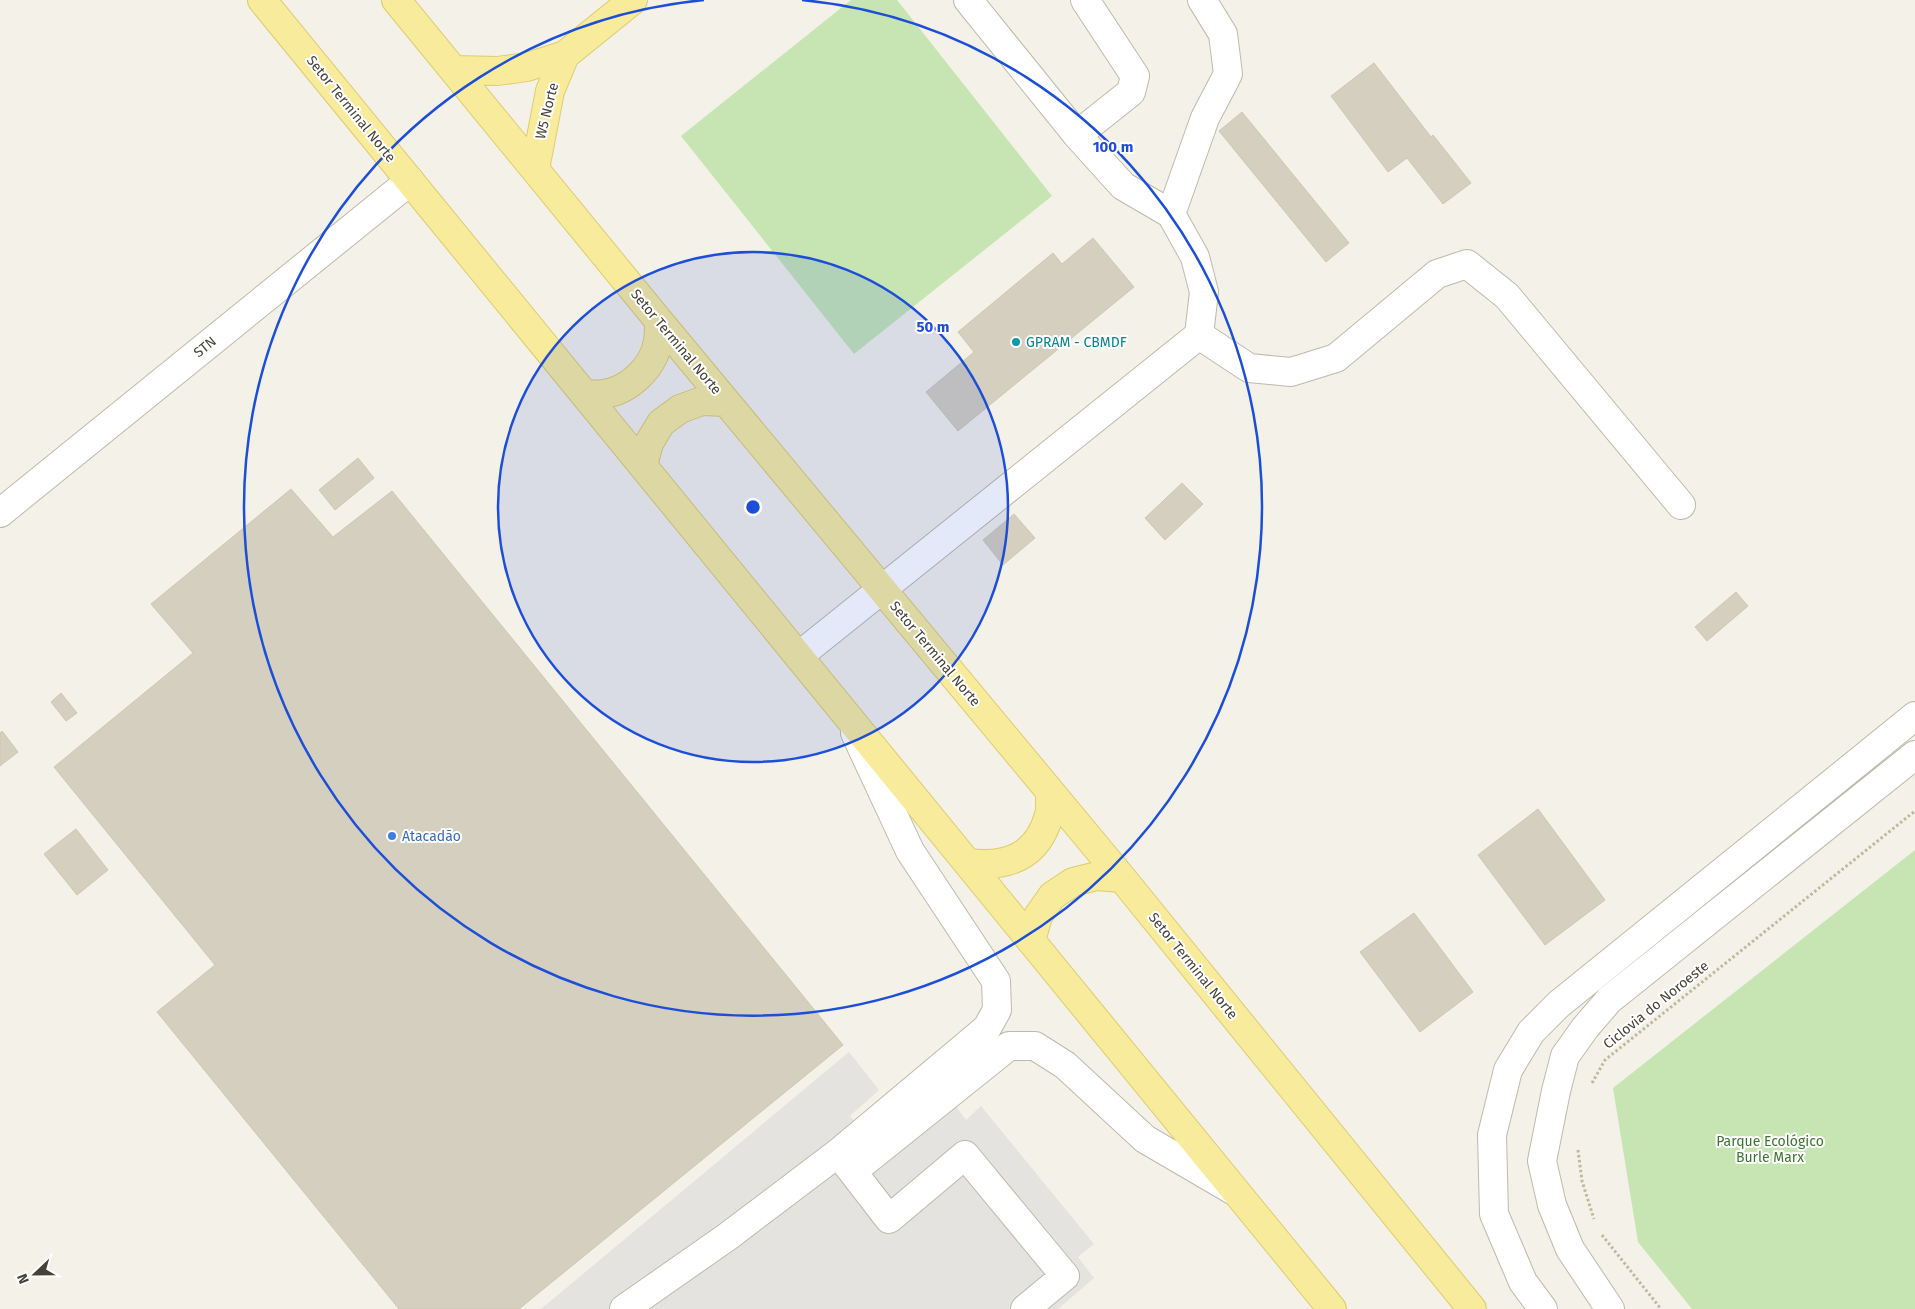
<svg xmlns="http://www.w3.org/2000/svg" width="1915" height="1309" viewBox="0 0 1915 1309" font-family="'Fira Sans',sans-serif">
<rect width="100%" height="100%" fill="#f3f1e8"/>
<path fill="#c7e5b3" d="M 851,0 L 897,0 L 1052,196 L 854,354 L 681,136 Z
M 1915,850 L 1915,1309 L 1692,1309 L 1638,1242 L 1613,1088 Z"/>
<path fill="#e4e3e0" d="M 849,1052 L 879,1090 L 850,1116 L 879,1151 L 949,1097 L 966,1120 L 981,1106 L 1094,1244 L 1078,1257 L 1094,1278 L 1058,1309 L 541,1309 Z"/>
<path fill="#d4cfbe" stroke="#cec7b2" d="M 1374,63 L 1431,137 L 1433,135 L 1471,183 L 1443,204 L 1407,158 L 1388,172 L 1331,96 Z
M 1242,112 L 1349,243 L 1326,262 L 1219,131 Z
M 1093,238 L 1134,287 L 958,431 L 926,392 L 974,352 L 958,332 L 1053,253 L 1062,264 Z
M 358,458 L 374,478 L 335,510 L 319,490 Z
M 1182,483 L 1203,504 L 1165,540 L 1145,518 Z
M 291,489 L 333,537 L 392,491 L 843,1045 L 519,1309 L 399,1309 L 157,1012 L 215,965 L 54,767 L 193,653 L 151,604 Z
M 1014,514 L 1035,538 L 1003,565 L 983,540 Z
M 1736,592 L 1748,606 L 1707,641 L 1695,627 Z
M 61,693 L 77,713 L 66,721 L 51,702 Z
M 2,731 L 18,752 L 0,766 L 0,733 Z
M 1538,809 L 1605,900 L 1545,945 L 1478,855 Z
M 76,829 L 108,870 L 77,895 L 44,854 Z
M 1414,913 L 1473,992 L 1420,1032 L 1360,952 Z"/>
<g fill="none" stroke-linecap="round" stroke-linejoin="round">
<g stroke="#bebaab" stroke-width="30">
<path id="minor" d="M 1077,135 L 1131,92 L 1135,76 L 1085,0
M 1171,214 L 1205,118 L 1228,74 L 1223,34 L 1202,0
M 1199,335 L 1249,368 L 1291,372 L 1336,358 L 1437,274 L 1467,264 L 1507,296 L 1681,505
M 0,513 L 410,181
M 800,655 L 1199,335 L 1204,292 L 1195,257 L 1171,214 L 1123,186 L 1077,135 L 968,0
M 838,1153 L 980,1034 L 987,1028 L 997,1010 L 996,981 L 910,851 L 855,733
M 853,1171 L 1009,1046 L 1035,1046 L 1065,1065 L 1145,1139 L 1234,1191
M 624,1309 L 727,1237 L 838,1153 L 889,1219 L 965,1155 L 1065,1276 L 1025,1309
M 1543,1309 L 1523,1282 L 1494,1214 L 1492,1135 L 1508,1070 L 1531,1032 L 1559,1004 L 1915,716
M 1610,1309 L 1570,1249 L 1552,1205 L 1542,1161 L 1556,1091 L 1565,1056 L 1585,1028 L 1609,1000 L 1915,755"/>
</g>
<g stroke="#ddcc6c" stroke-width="30">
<path id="major" d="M 262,0 L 1332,1309
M 396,0 L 659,321 L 1122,878 L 1472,1309
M 454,70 L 497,71 L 527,67 L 565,55 L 633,0
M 535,169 L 550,91 L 565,55
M 584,394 C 590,394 597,395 603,394 C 629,391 654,367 658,341 C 659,335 659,328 659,321
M 643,466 L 649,443 L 661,423 L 680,409 L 702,401 L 726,402
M 968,863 C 1008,868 1038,856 1049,815 C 1051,808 1050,799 1050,792
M 1031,941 L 1038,916 L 1052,896 L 1073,882 L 1097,876 L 1122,878"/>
</g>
<path stroke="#bfb89d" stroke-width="3" stroke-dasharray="2.5 2.5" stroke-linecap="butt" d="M 1592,1083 L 1605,1060 L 1915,811
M 1578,1150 L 1582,1181 L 1594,1219
M 1602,1235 L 1661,1309"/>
<use href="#minor" stroke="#fff" stroke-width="28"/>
<use href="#major" stroke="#f8ec9c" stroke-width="28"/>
</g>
<circle cx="753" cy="507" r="255" fill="#1d4ed8" fill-opacity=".12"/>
<g fill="none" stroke="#1d4ed8" stroke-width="2.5">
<circle cx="753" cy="507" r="255"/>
<path d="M802 0A509 509 0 1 1 704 0"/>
</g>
<circle fill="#0f9aa8" stroke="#fff" stroke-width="2" cx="1016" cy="342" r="5"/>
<circle fill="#3f7fe0" stroke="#fff" stroke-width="2" cx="392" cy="836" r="5"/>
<g text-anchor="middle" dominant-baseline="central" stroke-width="4" stroke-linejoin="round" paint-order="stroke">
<g font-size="14" fill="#464237" stroke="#fff">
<text transform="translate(351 109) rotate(51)">Setor Terminal Norte</text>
<text transform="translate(547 111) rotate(-76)">W5 Norte</text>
<text transform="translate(676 342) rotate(50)">Setor Terminal Norte</text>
<text transform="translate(205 347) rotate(-39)">STN</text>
<text transform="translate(935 654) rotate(50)">Setor Terminal Norte</text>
<text transform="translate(1193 966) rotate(51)">Setor Terminal Norte</text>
<text transform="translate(1656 1005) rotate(-39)">Ciclovia do Noroeste</text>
</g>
<g font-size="14" fill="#0d838f" stroke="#fff" text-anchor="start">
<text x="1026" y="342">GPRAM - CBMDF</text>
</g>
<g font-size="14" fill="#366cbe" stroke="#fff" text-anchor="start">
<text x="402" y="836">Atacadão</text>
</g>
<g font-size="14" fill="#3e752d" stroke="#fff">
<text x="1770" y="1141">Parque Ecológico<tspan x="1770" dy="16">Burle Marx</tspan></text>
</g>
</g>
<circle cx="753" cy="507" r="8" fill="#1d4ed8" stroke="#fff" stroke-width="2.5"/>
<g font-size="15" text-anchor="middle" font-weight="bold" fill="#1d4ed8" stroke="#fff" stroke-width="4" stroke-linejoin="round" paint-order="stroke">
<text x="1113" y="152">100 m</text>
<text x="933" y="332">50 m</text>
</g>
<g transform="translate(35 1274) rotate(248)" stroke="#ffffff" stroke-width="4" paint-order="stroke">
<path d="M0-4L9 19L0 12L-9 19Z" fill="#464237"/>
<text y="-8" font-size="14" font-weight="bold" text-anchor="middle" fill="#464237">N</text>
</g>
</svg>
